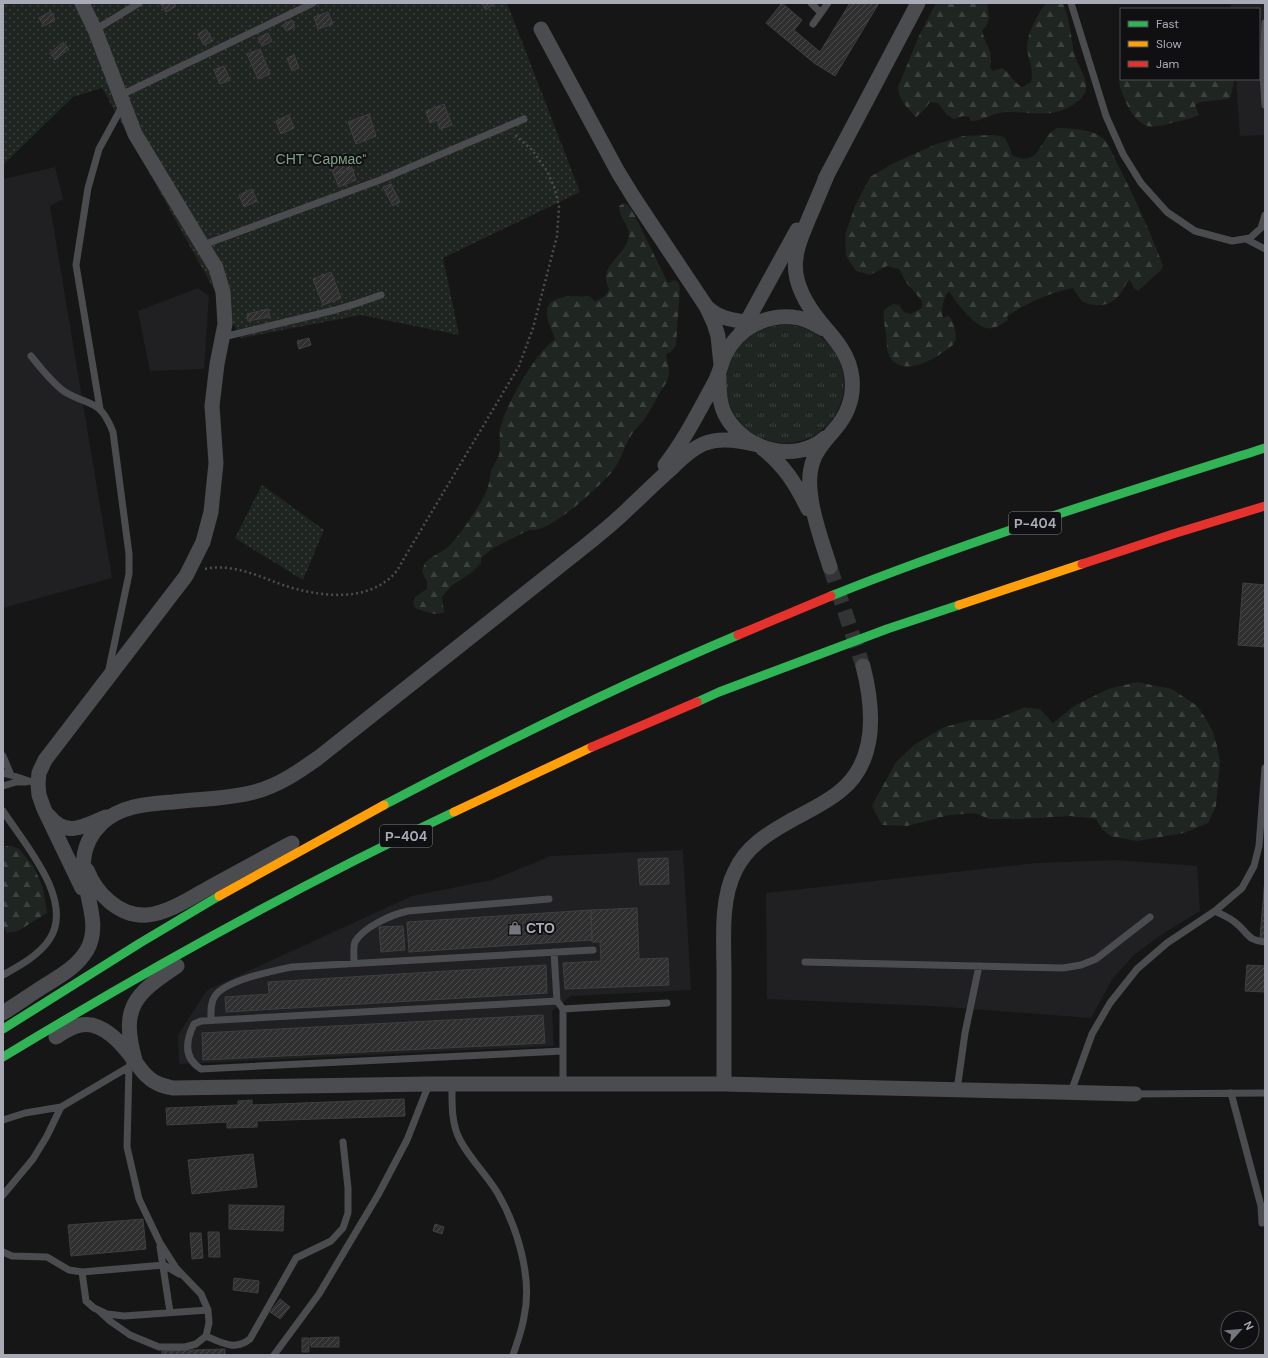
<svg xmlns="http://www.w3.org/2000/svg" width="1268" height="1358" viewBox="0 0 1268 1358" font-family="'DM Sans',sans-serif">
<defs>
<pattern id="grass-tufts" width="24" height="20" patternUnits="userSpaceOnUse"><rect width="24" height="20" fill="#1f2520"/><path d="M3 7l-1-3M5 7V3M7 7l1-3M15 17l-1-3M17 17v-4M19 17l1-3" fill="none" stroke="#3d423e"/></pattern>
<pattern id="forest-firs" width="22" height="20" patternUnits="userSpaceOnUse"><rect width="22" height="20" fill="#1f2520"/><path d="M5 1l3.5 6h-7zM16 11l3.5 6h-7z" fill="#3d423e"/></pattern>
<pattern id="garden-dots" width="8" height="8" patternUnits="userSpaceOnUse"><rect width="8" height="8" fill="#1f2520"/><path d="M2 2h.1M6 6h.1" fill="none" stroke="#3d423e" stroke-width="1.8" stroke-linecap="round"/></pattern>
<pattern id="building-hatch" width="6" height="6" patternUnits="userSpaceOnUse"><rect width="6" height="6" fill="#2f2f30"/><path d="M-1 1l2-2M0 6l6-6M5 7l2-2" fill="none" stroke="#4a4a4c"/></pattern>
</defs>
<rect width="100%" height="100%" fill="#161616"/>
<path fill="#202022" d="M 1231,3 L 1265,3 L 1265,135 L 1240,136 L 1236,79 L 1259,79 L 1259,9 L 1231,9 Z
M 55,167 L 63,199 L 50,206 L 112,578 L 3,608 L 3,179 Z
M 198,288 L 209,296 L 204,369 L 150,371 L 138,311 Z
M 683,850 L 691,990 L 571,996 L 552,1011 L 554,1046 L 179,1064 L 178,1035 L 207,990 L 412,896 L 492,880 L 551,856 Z
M 1116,860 L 1197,866 L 1200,911 L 1164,933 L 1135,954 L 1113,978 L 1091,1018 L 933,1006 L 767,999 L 766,893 L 1036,863 Z"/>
<path fill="url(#grass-tufts)" d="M726 384a59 59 0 1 1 118 0a59 59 0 1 1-118 0Z"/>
<path fill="url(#forest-firs)" d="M 936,3 L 987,3 L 989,18 L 986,27 L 982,30 C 985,46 994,50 990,68 L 993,71 L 1002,68 C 1012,74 1011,81 1022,87 L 1031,82 C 1034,68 1029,62 1027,49 C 1026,36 1038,13 1046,3 L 1063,3 C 1066,12 1069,20 1070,29 C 1072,38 1072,47 1075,56 C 1078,66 1087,77 1086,88 C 1086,95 1080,100 1074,104 C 1050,120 1032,111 1006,112 C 992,113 984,121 971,121 L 969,117 L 963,116 L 954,119 L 947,115 L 938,103 L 930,102 L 924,110 L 916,117 C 907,108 899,100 898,87 L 918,38 Z
M 1122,79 L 1235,79 L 1230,98 L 1227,99 L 1201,102 L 1195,105 L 1199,115 C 1191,119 1183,120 1175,122 C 1167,124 1156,128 1147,126 C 1132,121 1123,97 1119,83 Z
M 1057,128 C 1069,128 1091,129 1101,137 C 1109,142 1113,155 1117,163 C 1134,196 1150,231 1163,266 L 1162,269 L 1138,291 L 1134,288 L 1130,280 L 1127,282 C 1120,297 1112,307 1094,305 C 1090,304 1086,304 1082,301 C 1078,297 1076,292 1073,288 C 1048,293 1028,303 1007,316 L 1008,320 C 1002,324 994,330 986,328 C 973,325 955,301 949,291 C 943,298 941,309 943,318 L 947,316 L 950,317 C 954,323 957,334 955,341 C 953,347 944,351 939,355 C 927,363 903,374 891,359 C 886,352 887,342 886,335 C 885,327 883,318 884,310 L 893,304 L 899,305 L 904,312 L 911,314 L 922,308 L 922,301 L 906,282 L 899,269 L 887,266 L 870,275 L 856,271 L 846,256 L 845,235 L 855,206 L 870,177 L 894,163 L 934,145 L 963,136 L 992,135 L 1000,136 L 1005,138 L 1010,148 L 1012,155 C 1041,169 1038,138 1057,128 Z
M 624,203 L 628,205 L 632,210 L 668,283 L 674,280 L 678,282 L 680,287 L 676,345 L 671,352 L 666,354 C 667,363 671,369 668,378 C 667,383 663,387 661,391 C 655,401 650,411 644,420 C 640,425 635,429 632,434 C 624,446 621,461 612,472 C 600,486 548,535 529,530 L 493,548 L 481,558 L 481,563 L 471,573 L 451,586 L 442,597 L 444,612 C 435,617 424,611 415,608 C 410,598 419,594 427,589 L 427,582 L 422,571 C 423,569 424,565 425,563 C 431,556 441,553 448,547 C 458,538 486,498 488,486 C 490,481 490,477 491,471 C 493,466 497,460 499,455 C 501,445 499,439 500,430 C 503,410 537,349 555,340 C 553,331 548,324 547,315 C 544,293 577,296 591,297 L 594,301 C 601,300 606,296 609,289 C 596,264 627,257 629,235 C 629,226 619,217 619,206 Z
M 1137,682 L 1172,689 L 1197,706 L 1206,719 L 1213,732 L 1217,746 L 1220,761 L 1216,806 L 1208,823 L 1184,833 L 1137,841 L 1110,836 L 1102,829 L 1096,819 L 1070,816 L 1021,819 L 989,819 L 975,813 L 950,815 L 907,826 L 882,825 L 872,806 L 875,800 L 896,762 L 914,745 L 944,727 L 972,720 L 994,720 L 1025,707 L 1040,709 L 1053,723 L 1074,706 L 1108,689 Z
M 6,846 L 12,846 L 19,849 L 34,867 L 43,888 L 47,913 L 18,931 L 7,933 L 3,926 L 3,848 Z"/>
<path fill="url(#garden-dots)" d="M 3,3 L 507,3 L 580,192 L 443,258 L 459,335 L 361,315 L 241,338 L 102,88 L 73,97 L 3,165 Z
M 262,485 L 324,530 L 303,580 L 235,538 Z"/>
<path fill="url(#building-hatch)" stroke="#3f3f42" d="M 160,3 L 173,3 L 176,6 L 166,12 Z
M 481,3 L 495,3 L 486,10 Z
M 782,3 L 802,20 L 794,30 L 820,52 L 850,3 L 879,3 L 835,76 L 814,63 L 766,23 Z
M 51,11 L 55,20 L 44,26 L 39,18 Z
M 328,12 L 333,24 L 318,29 L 314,17 Z
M 292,20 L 295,27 L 286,31 L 283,25 Z
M 206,29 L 213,41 L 204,45 L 198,34 Z
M 268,33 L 272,41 L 262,46 L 258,38 Z
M 63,42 L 69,49 L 55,60 L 50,53 Z
M 260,49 L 270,74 L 258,79 L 247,54 Z
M 294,55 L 299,68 L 292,71 L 287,58 Z
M 224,66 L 230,80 L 220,84 L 214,70 Z
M 444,104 L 452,125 L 440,129 L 437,120 L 430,123 L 426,111 Z
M 369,114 L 376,136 L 356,144 L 348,122 Z
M 289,115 L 294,128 L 281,134 L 276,121 Z
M 345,153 L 352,168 L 334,175 L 328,160 Z
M 352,168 L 356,180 L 339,187 L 334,175 Z
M 391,184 L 400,202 L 393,206 L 383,187 Z
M 252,189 L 257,201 L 244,207 L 239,195 Z
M 331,272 L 341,298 L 323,305 L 313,279 Z
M 268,309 L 270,317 L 248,321 L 247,314 Z
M 309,338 L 311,345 L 299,349 L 297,341 Z
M 1243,583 L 1265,585 L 1265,647 L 1238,645 Z
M 668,858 L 669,884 L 640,885 L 638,859 Z
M 1265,878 L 1265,938 L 1260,938 Z
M 637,908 L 639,959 L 668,958 L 669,985 L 565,989 L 563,963 L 601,961 L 600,942 L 592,942 L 591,910 Z
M 591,910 L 592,940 L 409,952 L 407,922 Z
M 403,926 L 405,950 L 381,952 L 379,927 Z
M 546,965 L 547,993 L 226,1012 L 225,997 L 269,994 L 268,982 Z
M 1247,965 L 1265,966 L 1265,992 L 1245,991 Z
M 543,1015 L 545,1043 L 203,1060 L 202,1033 Z
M 404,1099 L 405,1116 L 257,1121 L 257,1127 L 227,1128 L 227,1122 L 167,1125 L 166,1108 L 238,1105 L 238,1101 L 252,1100 L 252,1105 Z
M 253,1154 L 257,1187 L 192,1194 L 188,1160 Z
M 229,1205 L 284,1206 L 283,1231 L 229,1229 Z
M 143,1219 L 146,1249 L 71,1256 L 68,1225 Z
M 435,1224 L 444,1227 L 442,1234 L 433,1231 Z
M 208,1232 L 219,1232 L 220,1257 L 209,1257 Z
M 190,1233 L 201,1233 L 203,1258 L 192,1259 Z
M 234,1278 L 259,1281 L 258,1293 L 233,1290 Z
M 280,1299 L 290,1307 L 280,1319 L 270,1312 Z
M 339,1337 L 339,1347 L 311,1347 L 310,1338 Z
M 302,1338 L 309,1338 L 309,1352 L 302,1352 Z
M 225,1349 L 225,1355 L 162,1355 L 162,1351 Z"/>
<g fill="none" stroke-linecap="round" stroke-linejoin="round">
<path stroke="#333436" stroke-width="15" stroke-dasharray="15 8" stroke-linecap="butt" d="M 830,567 L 863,666"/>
<path stroke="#4c4d50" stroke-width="2.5" stroke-dasharray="2 3" stroke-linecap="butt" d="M 205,569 C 232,563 258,576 283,585 C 316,596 363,603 391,577 C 396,573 400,566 403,560 L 519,366 L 533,328 L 557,236 L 559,207 L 555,189 L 547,171 L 532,150 L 513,133"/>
<path stroke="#4b4c4f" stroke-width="7" d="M 811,3 L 821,13
M 1071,3 L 1106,116 L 1123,154 L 1141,183 L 1167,212 L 1195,231 L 1232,241 L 1250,238 L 1261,228 L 1265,215
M 1265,23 L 1263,73 L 1265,105
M 813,24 L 828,3
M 95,30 L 139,3
M 119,96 L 313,3
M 1246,239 L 1265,249
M 203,245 L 380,180 L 524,119
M 223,337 L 335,310 L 355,304 L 381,295
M 31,356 C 41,368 52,383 65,392 C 91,407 100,399 113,432 L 129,554 L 129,574 L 109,669
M 100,409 L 76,265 L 88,188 L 99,149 L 123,105
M 3,756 L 11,775
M 3,773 L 11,775 L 38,784
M 3,786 L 16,782 L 26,782
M 3,811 C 23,842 76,901 49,940 C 38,956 19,966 3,975
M 1215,911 C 1223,915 1231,918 1237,924 C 1249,934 1247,940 1265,942
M 554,952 L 557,1001
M 805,962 L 1063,968 L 1081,965 L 1096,959 L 1150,917
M 354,963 C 354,957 353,947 355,942 C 363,927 393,914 408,911 L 549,899
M 563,1009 L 667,1003
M 211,1020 C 211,1012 210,1003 215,996 C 226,980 273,971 292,967 L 593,950
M 563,1051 L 201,1069 C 183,1058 186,1040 194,1024 L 201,1021 L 557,1001 L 563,1009 L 563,1084
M 452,1084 C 452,1103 451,1123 460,1140 C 470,1159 486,1174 497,1192 C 517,1226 533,1278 524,1317 C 522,1330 517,1343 513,1355
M 957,1090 L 965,1033 L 979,966
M 1071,1092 L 1092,1034 L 1110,1003 L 1137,969 L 1167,943 L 1215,911 L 1242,888 L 1254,866 L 1259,846 L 1265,768
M 1231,1093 L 1261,1206 L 1262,1223
M 1135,1094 L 1265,1093
M 3,1120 L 25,1113 L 61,1107
M 3,1195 L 33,1159 L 47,1136 L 61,1107 L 132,1065
M 160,1247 L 170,1312
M 3,1252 L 12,1256 L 47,1257 L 69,1270 L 82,1272
M 179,1274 L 164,1265 L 82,1272 L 86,1301 L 94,1308 L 107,1314 L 124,1316 L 208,1310
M 99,1311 L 110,1321 L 130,1335 L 159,1347 L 185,1347 L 196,1344 L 206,1336 L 209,1323 L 208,1310 L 201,1294 L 176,1268 L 160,1243 L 139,1199 L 127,1147 L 129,1066
M 206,1336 C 222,1343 235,1351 250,1339 L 296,1258 L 331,1241 L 343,1228 L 348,1213 L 348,1188 L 343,1142
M 274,1355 L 319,1294 L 378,1195 L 407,1140 L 429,1084"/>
<path stroke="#4b4c4f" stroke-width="15" d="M 541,29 L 618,172 L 634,198 L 706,306 L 714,323 L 718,336 L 721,365
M 829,171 C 822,187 816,202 809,218 C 804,231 797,244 796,258 C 792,283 807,306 822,324 C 836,340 850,356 852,378 C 854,397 847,415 835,429 C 827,439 817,448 813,461 C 802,490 821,538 830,567
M 825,179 L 918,3
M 707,307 C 719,319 734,320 751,323 L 755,322
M 740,334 L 797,230
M 719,376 C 719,391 719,405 727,418 C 746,450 795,464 825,438
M 762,448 C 784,465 796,484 808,509
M 665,465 C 683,442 697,415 711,389 C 714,384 717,378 719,372 C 721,367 722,361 725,355 C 738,328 768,312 799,318 C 808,320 816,325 824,329
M 49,816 C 67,838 84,826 106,817
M 87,870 C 96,893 119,917 147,915 C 169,913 194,896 214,885 C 240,871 265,857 292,843
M 82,888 L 44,809 L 39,795 L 38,784 L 39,773 L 45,760 L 186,576 L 203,542 L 211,512 L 216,463 L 212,406 L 217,364 L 225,324 L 223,292 L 216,268 L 135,134 L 95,30 L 82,3
M 3,1013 C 17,1004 30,995 44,986 C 60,976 77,967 87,950 C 109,911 58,865 102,823 C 122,805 148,804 173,802 C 200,799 228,799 254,792 C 278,786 298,772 318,758 L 585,546 C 600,534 615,522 629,508 C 644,494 658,480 674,466 C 682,458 692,449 703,444 C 719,437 738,440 754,444
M 56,1037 C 64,1032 72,1026 81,1025 C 104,1021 124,1046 136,1063 C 140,1068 143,1073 148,1077 C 155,1084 164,1086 173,1088 L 429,1084 L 724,1084 L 1135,1094
M 135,1060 C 120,1007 135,994 177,966
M 724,1084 C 724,1048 724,1012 724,975 C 724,943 720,900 735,871 C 746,847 767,834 790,821 C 806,812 824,804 839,792 C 878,762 874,709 863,666"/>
<path stroke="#30b455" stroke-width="9" d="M 831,596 C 973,539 1120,494 1265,448
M 697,702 L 719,692 L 887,629 L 959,605
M 384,805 C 500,744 617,686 738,635
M 3,1029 L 140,943 L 219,896
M 3,1057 C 150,968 299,885 454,812"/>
<path stroke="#ff9f0a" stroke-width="9" d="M 959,605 L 1082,564
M 454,812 L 592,747
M 219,896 L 384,805"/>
<path stroke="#e5322d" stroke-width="9" d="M 1082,564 L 1173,534 L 1265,506
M 738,635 L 831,596
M 592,747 L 697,702"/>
</g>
<defs>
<g id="shop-bare" transform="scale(1.08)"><path d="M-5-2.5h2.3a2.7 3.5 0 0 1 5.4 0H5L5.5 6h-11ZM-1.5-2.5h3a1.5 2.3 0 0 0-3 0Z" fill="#75777e" stroke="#101012" stroke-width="2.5" paint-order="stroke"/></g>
</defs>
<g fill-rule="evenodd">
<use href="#shop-bare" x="515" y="928"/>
</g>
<g text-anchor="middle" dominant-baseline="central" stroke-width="4" stroke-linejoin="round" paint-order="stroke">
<g fill="#101012" stroke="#7a7c85" stroke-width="1">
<rect x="1009" y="512" width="52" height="22" rx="3"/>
<rect x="380" y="825" width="52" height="22" rx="3"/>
</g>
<g font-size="13" font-weight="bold" fill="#a8abb6">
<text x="1035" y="523">Р-404</text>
<text x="406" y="836">Р-404</text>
</g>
<g font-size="14" fill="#80a085" stroke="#101012">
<text x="321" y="159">СНТ "Сармас"</text>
</g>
<g font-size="14" font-weight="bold" fill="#a8abb6" stroke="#101012" text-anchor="start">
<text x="526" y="928">СТО</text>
</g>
</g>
<rect width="1268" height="1358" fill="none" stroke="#a8abb6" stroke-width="8"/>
<rect x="1120" y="8" width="140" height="72" fill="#101012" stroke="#4d4e54"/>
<rect x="1128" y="21" width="20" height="6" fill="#30b455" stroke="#4d4e54"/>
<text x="1156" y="28" font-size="12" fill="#a8abb6">Fast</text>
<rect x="1128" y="41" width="20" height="6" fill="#ff9f0a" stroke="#4d4e54"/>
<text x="1156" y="48" font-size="12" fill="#a8abb6">Slow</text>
<rect x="1128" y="61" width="20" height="6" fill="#e5322d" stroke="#4d4e54"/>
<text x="1156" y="68" font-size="12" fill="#a8abb6">Jam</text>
<g transform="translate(1240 1330) rotate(63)"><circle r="19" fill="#101012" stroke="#4d4e54"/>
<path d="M0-3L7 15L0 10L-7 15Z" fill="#75777e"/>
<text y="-6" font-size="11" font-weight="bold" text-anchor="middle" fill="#a8abb6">N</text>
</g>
</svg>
